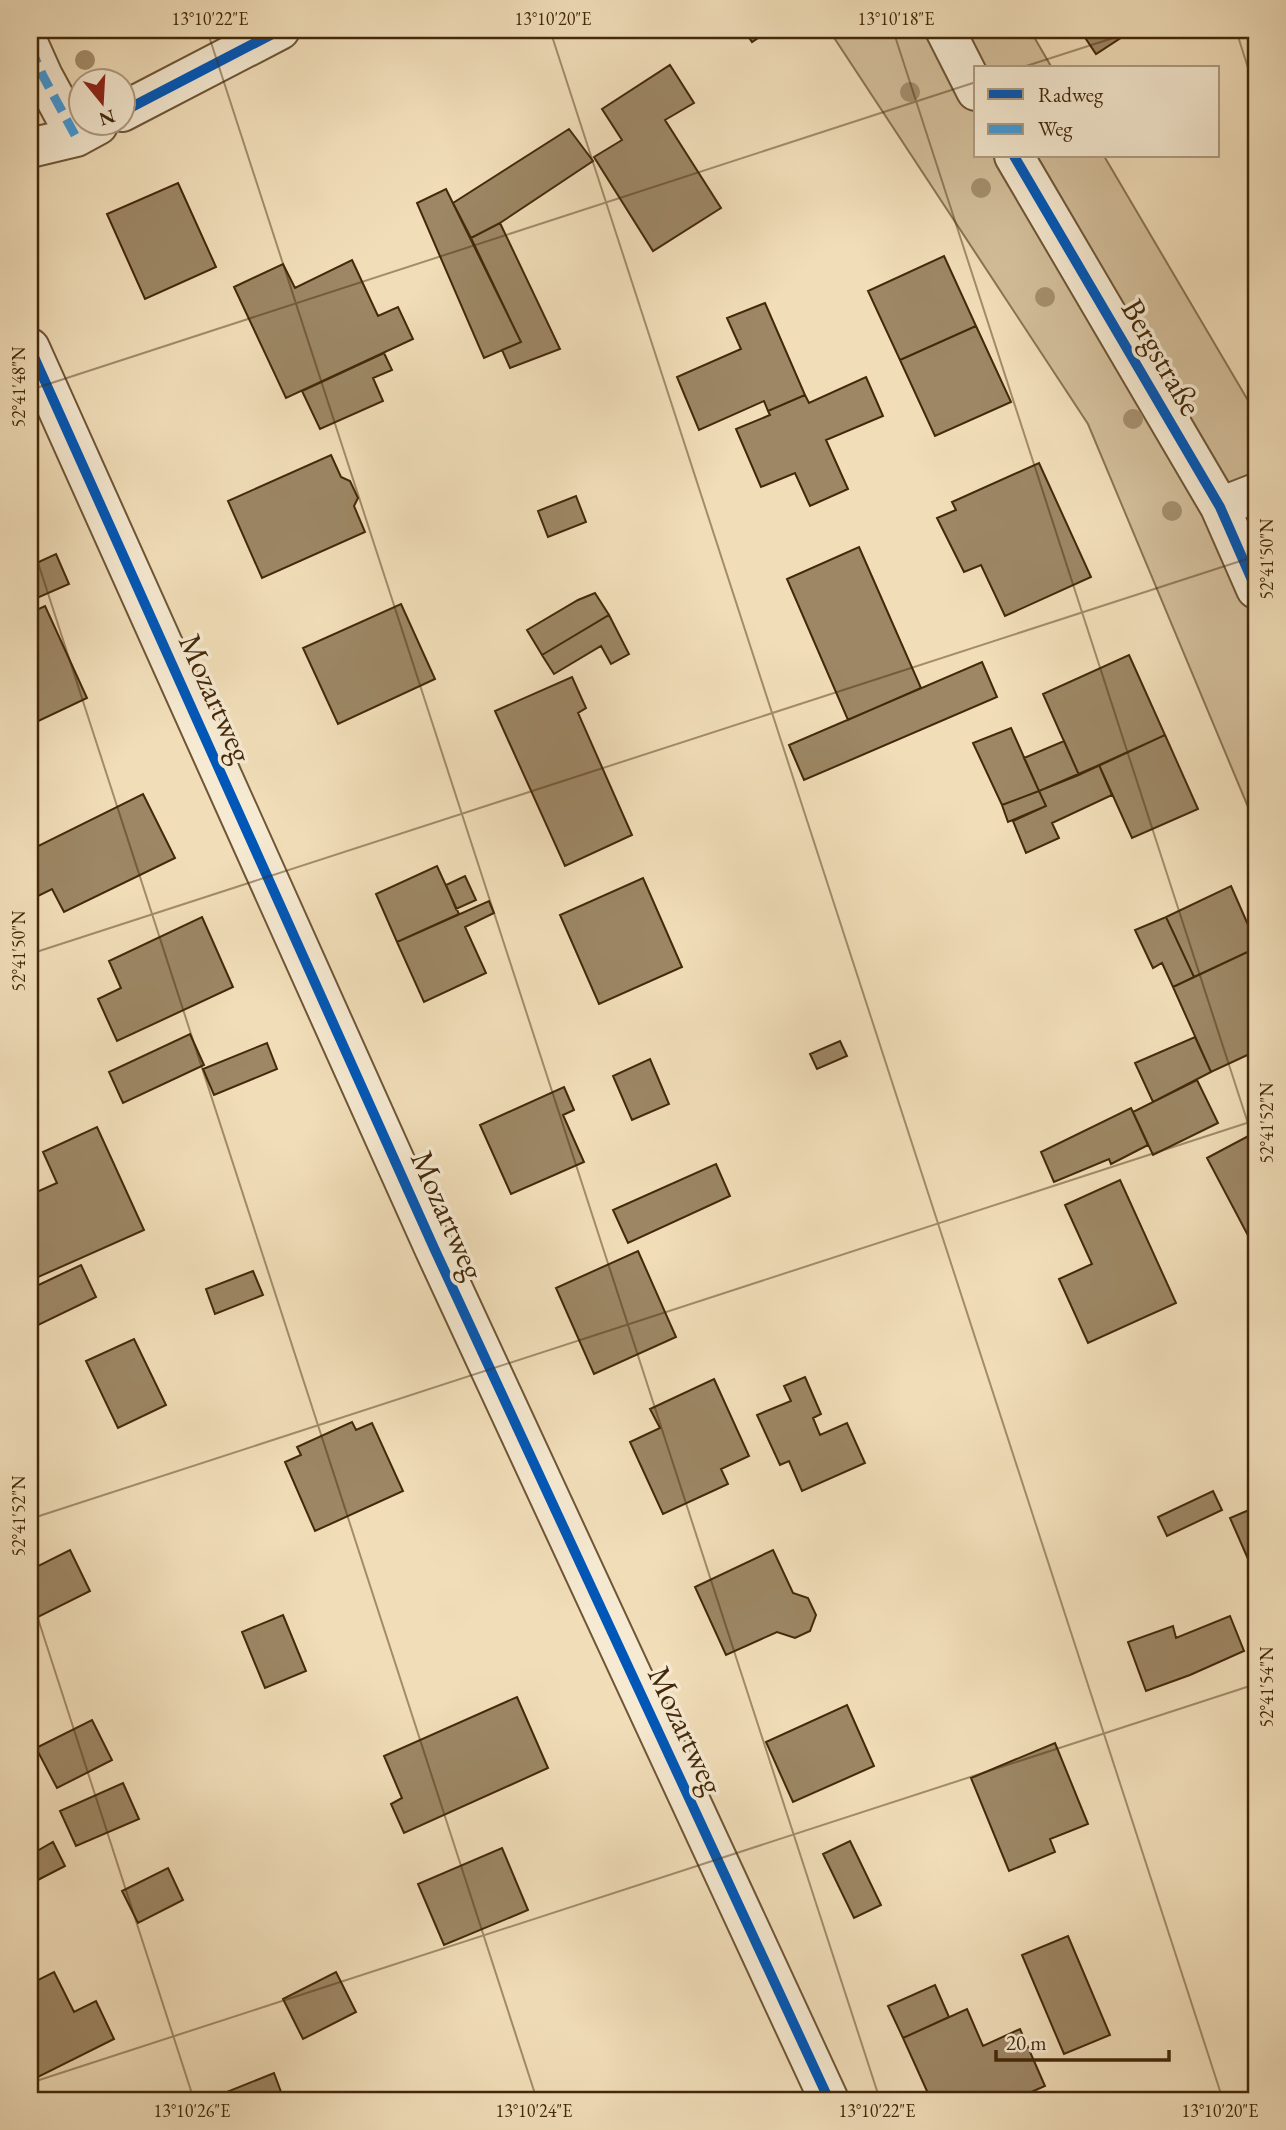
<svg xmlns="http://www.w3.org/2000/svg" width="1286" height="2130" viewBox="0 0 1286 2130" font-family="'EB Garamond',serif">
<rect width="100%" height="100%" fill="#f1deb9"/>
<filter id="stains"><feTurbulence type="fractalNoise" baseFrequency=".00286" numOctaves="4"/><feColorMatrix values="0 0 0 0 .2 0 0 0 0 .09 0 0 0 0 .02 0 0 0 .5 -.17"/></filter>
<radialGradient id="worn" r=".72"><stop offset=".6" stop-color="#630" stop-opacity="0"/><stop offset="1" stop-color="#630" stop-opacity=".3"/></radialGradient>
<path fill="#d3bf9b" stroke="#8b7452" stroke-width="2" d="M 829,30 L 1030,30 L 1052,68 L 976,68 L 976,156 L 1104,156 L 1256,414 L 1256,826 L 1088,424 Z"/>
<path fill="#9d8765" stroke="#43280a" stroke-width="2" d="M 744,30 L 770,30 L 752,42 Z
M 1080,30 L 1133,30 L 1096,54 Z
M 670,65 L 694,103 L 665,120 L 721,208 L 653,251 L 594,157 L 622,140 L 602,109 Z
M 569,129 L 593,161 L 500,223 L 471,238 L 453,203 Z
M 178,183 L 216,267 L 145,299 L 107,214 Z
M 446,189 L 521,342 L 484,358 L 417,203 Z
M 500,223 L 560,349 L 510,368 L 502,350 L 521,342 L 471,238 Z
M 944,256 L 976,326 L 900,360 L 868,291 Z
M 352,260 L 378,316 L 398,307 L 413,339 L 286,398 L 234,287 L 283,264 L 295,288 Z
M 765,303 L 805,395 L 768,411 L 764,401 L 699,430 L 677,377 L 741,349 L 727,318 Z
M 976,326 L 1011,402 L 935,436 L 900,360 Z
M 384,353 L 392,370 L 373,378 L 383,401 L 320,429 L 302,391 Z
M 866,377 L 883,416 L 826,440 L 848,489 L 810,506 L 795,473 L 761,487 L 736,429 L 770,415 L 768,411 L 805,395 L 809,403 Z
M 331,455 L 341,477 L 350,481 L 358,498 L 354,506 L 365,532 L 262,578 L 228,501 Z
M 1039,463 L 1091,577 L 1005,616 L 981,565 L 964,572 L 937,518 L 956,510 L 952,502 Z
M 576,496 L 586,522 L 548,537 L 538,511 Z
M 859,547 L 921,688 L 848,720 L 787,579 Z
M 56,554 L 69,584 L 30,601 L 30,566 Z
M 595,593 L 609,615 L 542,655 L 527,630 L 578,600 Z
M 401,604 L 435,679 L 338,724 L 303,648 Z
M 45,606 L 87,698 L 30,725 L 30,613 Z
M 609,615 L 629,654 L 611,664 L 601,646 L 554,674 L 542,655 Z
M 1129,655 L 1165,735 L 1079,775 L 1043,694 Z
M 982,662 L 997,697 L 804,780 L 789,745 Z
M 572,677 L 586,708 L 578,713 L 632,835 L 565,866 L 495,711 Z
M 1011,728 L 1039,791 L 1002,805 L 973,743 Z
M 1165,735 L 1198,809 L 1132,838 L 1099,765 Z
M 1064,741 L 1079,775 L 1039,791 L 1024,758 Z
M 1099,765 L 1112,795 L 1052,823 L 1059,838 L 1026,853 L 1013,821 L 1046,806 L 1039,791 Z
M 1039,791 L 1046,806 L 1008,822 L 1002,805 Z
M 143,794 L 175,858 L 64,912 L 52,889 L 30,900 L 30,850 Z
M 437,866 L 459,914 L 397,942 L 376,894 Z
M 465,876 L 476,900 L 456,909 L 446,885 Z
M 643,878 L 682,967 L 599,1004 L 560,915 Z
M 1231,886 L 1256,943 L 1256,948 L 1194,977 L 1166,917 Z
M 489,901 L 494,913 L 465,927 L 486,973 L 424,1002 L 397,942 Z
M 202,917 L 233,987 L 117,1041 L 98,999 L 121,988 L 109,961 Z
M 1166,917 L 1194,977 L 1173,987 L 1162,963 L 1153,968 L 1135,930 Z
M 1256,948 L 1256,1051 L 1211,1072 L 1173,987 Z
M 190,1034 L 204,1065 L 123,1103 L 109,1072 Z
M 1195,1037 L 1211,1072 L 1153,1102 L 1135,1063 Z
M 840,1041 L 847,1056 L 817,1069 L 810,1054 Z
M 267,1043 L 277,1069 L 214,1095 L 203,1069 Z
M 650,1059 L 669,1104 L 632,1120 L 613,1076 Z
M 1197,1080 L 1218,1123 L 1153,1155 L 1133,1112 Z
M 564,1087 L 574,1110 L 563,1115 L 584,1162 L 511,1194 L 480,1125 Z
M 1131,1108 L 1148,1145 L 1111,1164 L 1109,1159 L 1054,1182 L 1041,1152 Z
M 97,1127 L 144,1230 L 36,1278 L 30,1263 L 30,1195 L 57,1183 L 43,1152 Z
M 1256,1132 L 1256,1240 L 1252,1243 L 1207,1158 Z
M 716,1164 L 730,1196 L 628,1243 L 613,1210 Z
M 1120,1180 L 1176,1303 L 1088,1343 L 1059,1279 L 1092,1264 L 1065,1205 Z
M 638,1251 L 676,1337 L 594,1374 L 556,1288 Z
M 81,1265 L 96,1297 L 32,1328 L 30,1323 L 30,1289 Z
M 253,1271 L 263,1295 L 215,1314 L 206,1289 Z
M 134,1339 L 166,1405 L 118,1428 L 86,1361 Z
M 805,1377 L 821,1414 L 813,1418 L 820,1435 L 847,1423 L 865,1463 L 802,1491 L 789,1461 L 780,1465 L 757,1415 L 791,1401 L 784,1386 Z
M 714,1379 L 749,1456 L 721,1469 L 728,1484 L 663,1514 L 630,1442 L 660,1428 L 650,1409 Z
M 352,1422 L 356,1430 L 372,1423 L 403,1491 L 315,1531 L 285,1462 L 301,1455 L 297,1447 Z
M 1213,1491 L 1222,1510 L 1167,1536 L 1158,1517 Z
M 1256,1507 L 1256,1577 L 1230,1518 Z
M 70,1550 L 90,1591 L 30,1621 L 30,1570 Z
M 773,1550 L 793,1593 L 808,1598 L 816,1615 L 810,1631 L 795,1638 L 777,1632 L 726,1655 L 695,1587 Z
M 283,1615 L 306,1671 L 265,1688 L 242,1632 Z
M 1230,1616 L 1244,1651 L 1190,1675 L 1146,1691 L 1128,1642 L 1173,1626 L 1176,1638 Z
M 517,1697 L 548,1768 L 404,1833 L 391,1804 L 402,1798 L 384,1756 Z
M 847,1705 L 874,1766 L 793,1802 L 766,1742 Z
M 92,1720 L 112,1760 L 57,1788 L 36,1748 Z
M 1055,1743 L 1088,1824 L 1050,1839 L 1055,1852 L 1009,1871 L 971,1778 Z
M 123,1783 L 139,1819 L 76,1846 L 60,1811 Z
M 850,1841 L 881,1905 L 854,1918 L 823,1854 Z
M 53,1842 L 65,1866 L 30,1884 L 30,1855 Z
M 502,1848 L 528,1910 L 444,1945 L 418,1884 Z
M 168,1868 L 183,1900 L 138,1923 L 122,1891 Z
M 1068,1936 L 1110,2035 L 1064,2054 L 1022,1955 Z
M 54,1972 L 74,2012 L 96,2001 L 114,2039 L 30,2081 L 30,1984 Z
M 336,1972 L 356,2012 L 303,2039 L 283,1999 Z
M 935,1985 L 949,2017 L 903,2038 L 888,2006 Z
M 967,2009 L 983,2046 L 1020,2029 L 1045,2086 L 1013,2100 L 931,2100 L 903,2038 Z
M 274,2073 L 284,2100 L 207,2100 Z"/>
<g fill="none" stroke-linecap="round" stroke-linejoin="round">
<g stroke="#6e5636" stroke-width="42">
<path id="minor" d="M 945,30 L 976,91
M 30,47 L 43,76 L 76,137
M 122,112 L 280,30
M 30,148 L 76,137 L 98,125
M 1014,156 L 1220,507 L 1256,589
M 30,348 L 434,1248 L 829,2100
M 1220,507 L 1256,493"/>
</g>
<use href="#minor" stroke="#f6ead2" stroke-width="38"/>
<path stroke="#3f9cde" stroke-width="9" stroke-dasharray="18 9" stroke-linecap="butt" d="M 30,47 L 43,76 L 76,137"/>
<g stroke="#f6ead2" stroke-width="15">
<path id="cycleway" d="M 122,112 L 280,30
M 1014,156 L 1220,507 L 1256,589
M 30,348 L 434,1248 L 829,2100"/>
</g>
<use href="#cycleway" stroke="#0057b8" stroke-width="10"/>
</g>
<g fill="#a58f6d">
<circle cx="85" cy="60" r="10"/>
<circle cx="910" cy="92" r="10"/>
<circle cx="981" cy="188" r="10"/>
<circle cx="1045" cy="297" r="10"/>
<circle cx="1133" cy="419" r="10"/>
<circle cx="1172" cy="511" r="10"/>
</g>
<path fill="none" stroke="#43280a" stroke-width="2" stroke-opacity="0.45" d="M 207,30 L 880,2100M 550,30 L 1223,2100M 893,30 L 1256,1148M 1236,30 L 1256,93M 1020,68 L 1138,30M 30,390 L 976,82M 30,538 L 537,2100M 30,954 L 1256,556M 30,1519 L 1256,1120M 30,1594 L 194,2100M 30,2083 L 1256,1684"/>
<g text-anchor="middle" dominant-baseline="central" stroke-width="7" stroke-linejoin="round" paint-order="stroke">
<g font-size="32" fill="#43280a" stroke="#f6ead2">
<text transform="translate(1162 357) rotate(60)">Bergstraße</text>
<text transform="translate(216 698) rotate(66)">Mozartweg</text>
<text transform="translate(448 1215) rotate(66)">Mozartweg</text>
<text transform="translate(686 1730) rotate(65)">Mozartweg</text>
</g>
</g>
<rect width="1286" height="2130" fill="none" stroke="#f1deb9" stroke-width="77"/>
<rect x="974" y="66" width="245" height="91" fill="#f6ead2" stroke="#ae9c82" stroke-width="2"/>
<rect x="988" y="89" width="35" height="10" fill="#0057b8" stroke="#ae9c82" stroke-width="2"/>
<text x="1038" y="102" font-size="21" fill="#43280a">Radweg</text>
<rect x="988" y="124" width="35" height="10" fill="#3f9cde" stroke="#ae9c82" stroke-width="2"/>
<text x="1038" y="136" font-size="21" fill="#43280a">Weg</text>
<g transform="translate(102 102) rotate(162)"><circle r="33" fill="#f6ead2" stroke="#ae9c82" stroke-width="2"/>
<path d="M0-5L12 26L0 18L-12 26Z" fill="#8f2418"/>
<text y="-10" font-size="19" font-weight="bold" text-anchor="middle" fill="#43280a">N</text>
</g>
<path d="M996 2050v10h173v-10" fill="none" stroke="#43280a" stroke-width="3.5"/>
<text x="1006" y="2050" font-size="21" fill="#43280a" stroke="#f6ead2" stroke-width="5" paint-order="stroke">20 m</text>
<rect x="38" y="38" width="1210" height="2054" fill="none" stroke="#43280a" stroke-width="2.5"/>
<g font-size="18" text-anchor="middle" fill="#43280a">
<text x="210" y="25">13°10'22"E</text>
<text x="553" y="25">13°10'20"E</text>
<text x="896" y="25">13°10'18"E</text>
<text transform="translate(19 387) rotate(-90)" y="6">52°41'48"N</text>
<text transform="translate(1267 559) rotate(-90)" y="6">52°41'50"N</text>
<text transform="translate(19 951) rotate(-90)" y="6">52°41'50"N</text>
<text transform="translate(1267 1123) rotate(-90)" y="6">52°41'52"N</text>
<text transform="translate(19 1516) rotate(-90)" y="6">52°41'52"N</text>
<text transform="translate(1267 1687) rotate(-90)" y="6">52°41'54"N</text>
<text x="192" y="2117">13°10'26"E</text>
<text x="534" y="2117">13°10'24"E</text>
<text x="877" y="2117">13°10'22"E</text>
<text x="1220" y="2117">13°10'20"E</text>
</g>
<rect width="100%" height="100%" filter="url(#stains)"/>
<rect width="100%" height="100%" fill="url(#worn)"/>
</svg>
